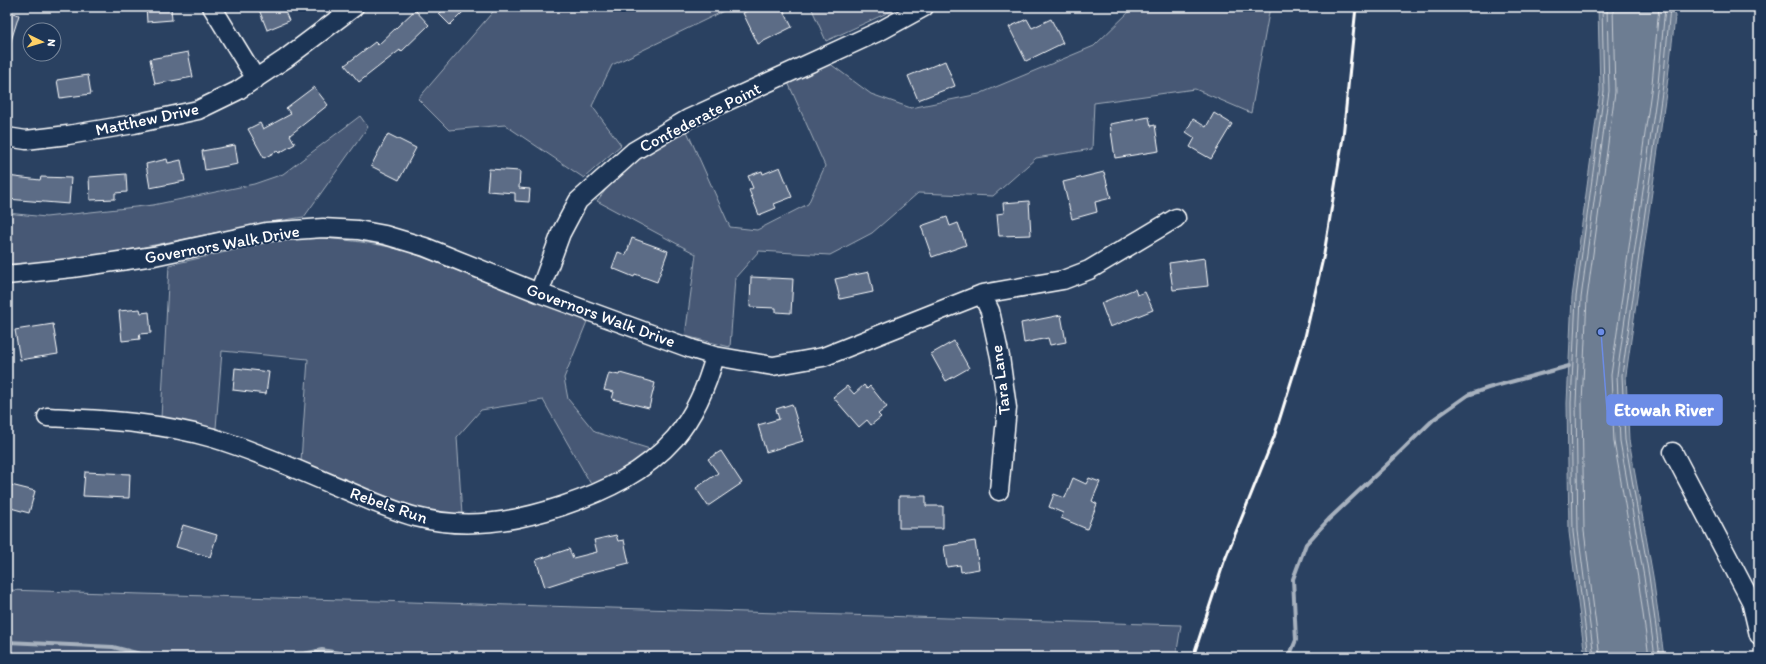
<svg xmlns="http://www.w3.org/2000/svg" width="1766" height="664" viewBox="0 0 1766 664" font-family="Itim,sans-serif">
<rect width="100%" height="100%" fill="#2a4161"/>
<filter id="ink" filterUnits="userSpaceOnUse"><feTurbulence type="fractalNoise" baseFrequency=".025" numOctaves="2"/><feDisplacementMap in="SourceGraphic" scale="8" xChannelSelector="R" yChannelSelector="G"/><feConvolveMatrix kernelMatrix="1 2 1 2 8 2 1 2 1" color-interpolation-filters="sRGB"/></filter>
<g filter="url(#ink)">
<path fill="#465975" stroke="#a2acba" d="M 497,7 L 732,7 L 612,65 L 592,106 L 621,145 L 584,178 L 505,125 L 449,130 L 418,99 Z
M 811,7 L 900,7 L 826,41 Z
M 1134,7 L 1270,7 L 1251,113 L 1195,89 L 1094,103 L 1092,149 L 1036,158 L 993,196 L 918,193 L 872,233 L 830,255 L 759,251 L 735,278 L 730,347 L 685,336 L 696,254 L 597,201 L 618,174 L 640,153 L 686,129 L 730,227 L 757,230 L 808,204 L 825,166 L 787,80 L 825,60 L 871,94 L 911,108 L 979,94 L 1094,46 Z
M 360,116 L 368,127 L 304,217 C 205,231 108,261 7,264 L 7,213 L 46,217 L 153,205 L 254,184 L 283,174 Z
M 305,237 C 340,239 373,242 406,251 L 588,319 L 564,378 L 568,399 L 595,432 L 650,449 C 632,465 614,476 592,486 L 543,400 L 481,410 L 457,437 L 462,515 C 403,511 354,485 301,461 L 308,359 L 222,351 L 216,428 L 161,418 L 169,265 L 265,243 Z
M 7,590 L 1181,625 L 1176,657 L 7,657 Z"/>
<path fill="#6d7d92" stroke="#a7b1be" d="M 1598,7 L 1674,7 L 1675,17 L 1667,86 L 1626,375 L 1629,440 L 1653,576 L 1664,657 L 1585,657 L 1569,532 L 1567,403 L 1572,297 L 1600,91 Z"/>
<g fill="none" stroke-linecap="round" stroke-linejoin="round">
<path stroke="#c5cbd3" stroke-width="1" d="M 1589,657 L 1573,532 L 1571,403 L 1576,297 L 1604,91 L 1602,7
M 1594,657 L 1578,531 L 1576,403 L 1581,298 L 1609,91 L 1607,7
M 1600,657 L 1584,531 L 1582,403 L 1587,298 L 1615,92 L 1613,7
M 1649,657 L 1638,578 L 1614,442 L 1611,375 L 1652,84 L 1659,7
M 1655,657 L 1644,577 L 1620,441 L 1617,375 L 1658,84 L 1665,7
M 1660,657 L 1649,576 L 1625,440 L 1622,375 L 1663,85 L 1670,7"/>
<path stroke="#a7b1be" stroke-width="4" d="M 7,642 L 113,647 L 152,657
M 290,657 L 322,650 L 360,657
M 1289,657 L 1296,640 L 1293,579 L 1306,544 L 1329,519 L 1396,456 L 1434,419 L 1468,395 L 1488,388 L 1569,366"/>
</g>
<path fill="#5b6c86" stroke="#fff" d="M 146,7 L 171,7 L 172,20 L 147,22 Z
M 258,7 L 283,7 L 289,21 L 267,30 Z
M 445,7 L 468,7 L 450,25 L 439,14 Z
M 755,7 L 782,7 L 792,27 L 758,44 L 743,13 Z
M 415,10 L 429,25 L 401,52 L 400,50 L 359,82 L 345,65 L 375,42 L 378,45 Z
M 7,11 L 19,15 L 10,44 L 7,44 Z
M 1027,19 L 1032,28 L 1051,19 L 1063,43 L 1026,61 L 1009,27 Z
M 188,52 L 193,77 L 155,84 L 150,59 Z
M 945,61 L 955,86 L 918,100 L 908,76 Z
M 88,75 L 91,94 L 60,98 L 57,80 Z
M 314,87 L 328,105 L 290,135 L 295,144 L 279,153 L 277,151 L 264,158 L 248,129 L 260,123 L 263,129 L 291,114 L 286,108 Z
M 1214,113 L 1232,124 L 1211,159 L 1190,147 L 1195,138 L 1186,132 L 1193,119 L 1206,127 Z
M 1149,117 L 1151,126 L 1155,125 L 1159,151 L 1115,158 L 1110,124 Z
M 388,134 L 416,148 L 399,180 L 371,166 Z
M 235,145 L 238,164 L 205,170 L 202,151 Z
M 167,159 L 168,163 L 181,160 L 185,181 L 150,188 L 146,164 Z
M 780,167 L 792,197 L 774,204 L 776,208 L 759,215 L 749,190 L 753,188 L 748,176 L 762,171 L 763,174 Z
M 489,169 L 520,171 L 519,188 L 530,189 L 529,202 L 515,201 L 515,193 L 487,191 Z
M 1104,172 L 1111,198 L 1095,202 L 1097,212 L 1072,219 L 1063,182 Z
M 126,174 L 127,192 L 115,193 L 115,199 L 90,200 L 89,177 Z
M 7,176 L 40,180 L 41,177 L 71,178 L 69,204 L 7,199 Z
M 1029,201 L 1031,235 L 999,236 L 997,214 L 1004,213 L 1003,203 Z
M 947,217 L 950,226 L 958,223 L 966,245 L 932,257 L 921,226 Z
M 632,238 L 668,251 L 657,282 L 635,274 L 634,277 L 612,268 L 618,252 L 626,255 Z
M 1205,258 L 1208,286 L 1173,290 L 1169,263 Z
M 869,272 L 873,292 L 840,299 L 835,279 Z
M 751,277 L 793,279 L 791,313 L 776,312 L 776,308 L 750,307 Z
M 1135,289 L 1137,295 L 1145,292 L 1153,310 L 1110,327 L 1101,303 Z
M 140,309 L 141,313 L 149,312 L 151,333 L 139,334 L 140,339 L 122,341 L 119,311 Z
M 1061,315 L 1066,342 L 1050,345 L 1048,338 L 1024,343 L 1021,323 Z
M 53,324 L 58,354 L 20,360 L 15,330 Z
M 954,341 L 969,368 L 946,381 L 931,354 Z
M 235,368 L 269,372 L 266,394 L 233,390 Z
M 609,373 L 619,375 L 620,373 L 655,383 L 649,408 L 612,399 L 614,392 L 604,390 Z
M 864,385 L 867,389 L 870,386 L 887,407 L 878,414 L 881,417 L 871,425 L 867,420 L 859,427 L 833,397 L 847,386 L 854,394 Z
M 792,404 L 803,441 L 766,452 L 758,425 L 779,419 L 776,409 Z
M 721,451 L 742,483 L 708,506 L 696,488 L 718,473 L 708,459 Z
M 85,472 L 130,474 L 129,498 L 83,496 Z
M 1073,478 L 1086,484 L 1089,478 L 1100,482 L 1092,501 L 1097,504 L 1087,529 L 1061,518 L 1063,513 L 1049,507 L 1054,494 L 1065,498 Z
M 7,484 L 35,491 L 29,513 L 7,507 Z
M 899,496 L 926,496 L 926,506 L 943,506 L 943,528 L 899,528 Z
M 183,525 L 217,535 L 210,557 L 176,547 Z
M 616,535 L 618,541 L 624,540 L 629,563 L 585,574 L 545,587 L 536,560 L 569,549 L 573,558 L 597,552 L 594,540 Z
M 975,541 L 979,569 L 961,572 L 960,565 L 947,567 L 944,546 Z"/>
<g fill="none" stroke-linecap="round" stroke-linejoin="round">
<g stroke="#fff" stroke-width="21">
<path id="minor" d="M 212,7 L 256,79
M 7,137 L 26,140 L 68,135 L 134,124 L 198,110 L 237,91 L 285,59 L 354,7
M 7,275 L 72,268 L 154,256 L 266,232 L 323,228 L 358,230 L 385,235 L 425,247 L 539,293 L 692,349 L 715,356 L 773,366 L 823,357 L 982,294 L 1063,280 L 1089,270 L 1176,218
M 539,293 L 561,233 L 578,201 L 634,151 L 688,119 L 882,30 L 924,7
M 982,294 L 990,311 L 1000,357 L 1007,408 L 999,491
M 47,417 C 103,420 159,422 213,438 C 260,452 304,473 348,491 C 371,501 393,511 416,517 C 466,530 514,522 562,506 C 606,491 644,473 675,438 C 695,414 707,386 715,356
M 1673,452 L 1751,601 L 1759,635"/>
</g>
<use href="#minor" stroke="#1d3557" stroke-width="18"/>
<path stroke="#fff" stroke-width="3" d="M 1193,657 L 1224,562 L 1274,437 L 1305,337 L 1324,254 L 1343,137 L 1356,7"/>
</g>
</g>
<g text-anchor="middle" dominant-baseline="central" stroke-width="4" stroke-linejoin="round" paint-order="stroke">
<g font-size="17" fill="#fff" stroke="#1d3557">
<text transform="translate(700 117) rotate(-27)">Confederate Point</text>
<text transform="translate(147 119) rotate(-12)">Matthew Drive</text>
<text transform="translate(222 244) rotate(-10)">Governors Walk Drive</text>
<text transform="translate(601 315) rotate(20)">Governors Walk Drive</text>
<text transform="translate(1000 380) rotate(-97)">Tara Lane</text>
<text transform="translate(389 505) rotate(19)">Rebels Run</text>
</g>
</g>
<path fill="none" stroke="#6c8ce6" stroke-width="1.5" d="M1601 332L1607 410"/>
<circle fill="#6c8ce6" stroke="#1d3557" stroke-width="1.5" cx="1601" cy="332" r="4"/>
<rect fill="#6c8ce6" stroke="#6c8ce6" stroke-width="1.5" x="1607" y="395" width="115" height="30" rx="4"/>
<g font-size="18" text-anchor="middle" font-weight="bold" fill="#fff">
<text x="1664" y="416">Etowah River</text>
</g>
<rect width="1766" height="664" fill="none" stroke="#1d3557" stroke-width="24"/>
<rect x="12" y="12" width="1742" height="640" fill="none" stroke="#fff" stroke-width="1.5" filter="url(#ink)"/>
<g transform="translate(42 42) rotate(95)"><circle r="19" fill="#1d3557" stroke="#77869a"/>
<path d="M0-3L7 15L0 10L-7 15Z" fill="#ffd166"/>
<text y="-6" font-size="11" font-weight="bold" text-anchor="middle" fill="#ffffff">N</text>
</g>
</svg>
